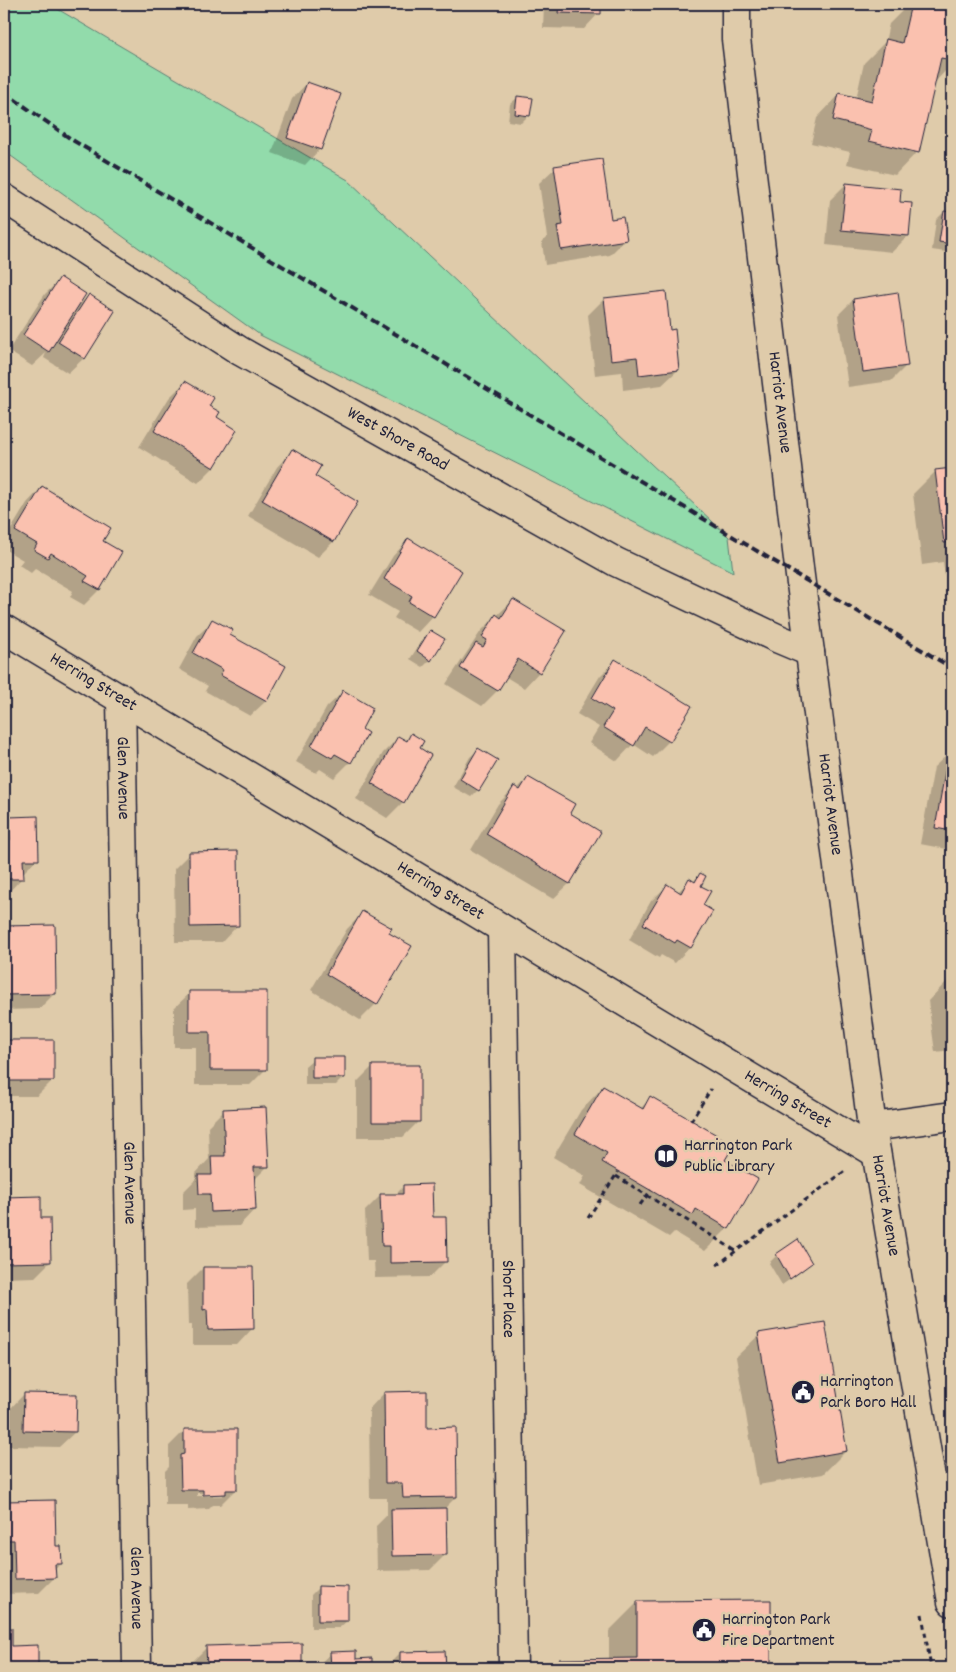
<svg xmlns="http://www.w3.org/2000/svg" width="956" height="1672" viewBox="0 0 956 1672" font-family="Dekko,sans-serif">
<rect width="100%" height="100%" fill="#dfcbaa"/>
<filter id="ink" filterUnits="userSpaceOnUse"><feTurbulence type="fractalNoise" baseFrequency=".02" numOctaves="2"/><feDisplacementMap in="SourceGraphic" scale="10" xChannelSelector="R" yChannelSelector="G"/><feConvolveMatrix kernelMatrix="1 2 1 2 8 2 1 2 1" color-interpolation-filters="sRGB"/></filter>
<g filter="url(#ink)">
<path fill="#92dbab" stroke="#5a7e73" d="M 4,4 L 49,4 L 348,180 L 729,537 L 733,572 L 260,335 L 4,151 Z"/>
<path fill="#0003" fill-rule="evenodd" d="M 544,4 L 600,4 L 599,13 L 584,29 L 543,28 Z
M 909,4 L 922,4 L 952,11 L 952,64 L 934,83 L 917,152 L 895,175 L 847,164 L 850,152 L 811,143 L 817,118 L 839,95 L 856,99 L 864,63 L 885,42 L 889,24 Z
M 307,83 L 320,149 L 305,165 L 272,153 L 292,99 Z
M 518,97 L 529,115 L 521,123 L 508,121 L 510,104 Z
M 555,168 L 610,220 L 625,240 L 610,255 L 545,265 L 542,242 L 547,237 L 539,183 Z
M 846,184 L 898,203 L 911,204 L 908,236 L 892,252 L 826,245 L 830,200 Z
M 944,212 L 952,214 L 952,253 L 932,250 L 936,220 Z
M 61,279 L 79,305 L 89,295 L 84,358 L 68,373 L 44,358 L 46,353 L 32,366 L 8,351 L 45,294 Z
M 665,292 L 669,331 L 678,370 L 662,385 L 623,390 L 622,372 L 595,375 L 588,315 L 604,299 Z
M 853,300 L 907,365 L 891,381 L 848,387 L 838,315 Z
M 185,382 L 215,417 L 213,468 L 198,483 L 139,447 L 169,398 Z
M 292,451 L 314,476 L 356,502 L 333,542 L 318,557 L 248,516 L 277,467 Z
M 952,469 L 952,592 L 947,593 L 943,562 L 922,565 L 913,494 L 936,471 Z
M 42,487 L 101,541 L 121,553 L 99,590 L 84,605 L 70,597 L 73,591 L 35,569 L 31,573 L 19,565 L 23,560 L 4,549 L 4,541 L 27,503 Z
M 408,540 L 433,616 L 418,632 L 394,618 L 398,612 L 369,595 L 393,556 Z
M 513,600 L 539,672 L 524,688 L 506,677 L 498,690 L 482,706 L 446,684 L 481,631 Z
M 213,621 L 229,635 L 284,666 L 266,701 L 250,716 L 205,691 L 208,686 L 179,669 L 197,636 Z
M 430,632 L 430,660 L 423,667 L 410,659 L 423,639 Z
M 616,660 L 669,741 L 653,757 L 633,744 L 617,761 L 589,743 L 599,727 L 577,714 L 600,676 Z
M 343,692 L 360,730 L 350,762 L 334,778 L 320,769 L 316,773 L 296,762 L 327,707 Z
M 411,734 L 419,748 L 403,802 L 387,818 L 356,799 L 383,753 L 399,737 L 405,741 Z
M 478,750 L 478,790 L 471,797 L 453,787 L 470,757 Z
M 950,752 L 952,752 L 952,850 L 920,844 L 934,767 Z
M 528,778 L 568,814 L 599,832 L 569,884 L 553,899 L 471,850 L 498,804 L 514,788 L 516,790 Z
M 10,818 L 37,859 L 22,874 L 22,878 L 7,894 L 4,894 L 4,824 Z
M 190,853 L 237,926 L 222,942 L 175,942 L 174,869 Z
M 700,874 L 701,905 L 690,947 L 675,963 L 661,955 L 659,958 L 629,940 L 651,901 L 667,886 L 678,892 L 690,880 L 693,882 Z
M 363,913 L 387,933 L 376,1004 L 360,1020 L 311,990 L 347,929 Z
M 54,926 L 54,994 L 39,1009 L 4,1010 L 4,927 Z
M 950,978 L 952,978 L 952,1050 L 935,1052 L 928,1001 Z
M 190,993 L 266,1069 L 250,1085 L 195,1085 L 195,1047 L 174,1047 L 174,1008 Z
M 4,1041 L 53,1041 L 53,1080 L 37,1096 L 4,1096 Z
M 313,1059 L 344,1077 L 336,1085 L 305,1085 L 305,1066 Z
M 373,1066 L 418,1122 L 403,1137 L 357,1137 L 357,1082 Z
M 603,1087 L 640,1109 L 651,1098 L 724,1160 L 728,1228 L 705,1251 L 674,1232 L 669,1237 L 580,1185 L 585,1176 L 553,1157 L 581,1110 Z
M 224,1110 L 268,1166 L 253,1181 L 254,1210 L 239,1226 L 195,1227 L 195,1209 L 183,1210 L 183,1192 L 196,1179 L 196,1173 L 209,1159 L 208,1126 Z
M 4,1153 L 6,1153 L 8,1182 L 4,1186 Z
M 404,1186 L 431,1218 L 446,1261 L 430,1277 L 375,1278 L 374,1261 L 367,1261 L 365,1211 L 381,1195 L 395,1195 Z
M 40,1197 L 40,1219 L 50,1262 L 35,1277 L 4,1278 L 4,1198 Z
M 777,1255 L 811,1263 L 803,1270 L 782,1285 L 769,1263 Z
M 203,1268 L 252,1329 L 237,1345 L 192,1345 L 192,1325 L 188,1325 L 187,1284 Z
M 759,1335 L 846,1451 L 823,1474 L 758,1485 L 736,1357 Z
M 384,1393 L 426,1429 L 456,1497 L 445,1508 L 445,1555 L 430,1570 L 377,1571 L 376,1526 L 387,1515 L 387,1498 L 370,1498 L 369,1409 Z
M 24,1394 L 75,1432 L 59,1447 L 8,1446 L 9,1410 Z
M 184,1431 L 236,1489 L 220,1505 L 213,1505 L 209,1509 L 188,1510 L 188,1505 L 165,1505 L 165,1471 L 169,1467 L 169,1446 ZM 197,1493 L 222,1493 L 222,1496 L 197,1496 Z
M 54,1501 L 55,1547 L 61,1564 L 54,1570 L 54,1578 L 39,1593 L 4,1594 L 4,1503 Z
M 319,1587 L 347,1621 L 339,1628 L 311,1628 L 311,1595 Z
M 770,1601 L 770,1668 L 551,1668 L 559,1660 L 609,1660 L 609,1631 L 638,1602 Z
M 4,1629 L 10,1629 L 11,1648 L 36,1647 L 37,1668 L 4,1668 Z
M 300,1644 L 301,1668 L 191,1668 L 191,1663 L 207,1647 Z
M 444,1652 L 444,1668 L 385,1668 L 400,1653 Z
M 331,1653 L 355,1660 L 370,1660 L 370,1668 L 315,1668 Z"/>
<path fill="#fac1af" stroke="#22223b" d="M 559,4 L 601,4 L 601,14 L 558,13 Z
M 911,4 L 928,4 L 952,10 L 952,60 L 941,58 L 919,153 L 869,141 L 872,130 L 833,120 L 839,93 L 872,101 L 886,39 L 902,43 Z
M 307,82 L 341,94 L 321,150 L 287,138 Z
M 517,96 L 533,98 L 530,116 L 515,114 Z
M 602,159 L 611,219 L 623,217 L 627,240 L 561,250 L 557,226 L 563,225 L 554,166 Z
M 846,183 L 901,189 L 900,202 L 912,203 L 909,236 L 841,230 Z
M 944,211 L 952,212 L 952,244 L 939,242 Z
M 60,277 L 86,294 L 49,352 L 23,335 Z
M 666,291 L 670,330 L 675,329 L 679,370 L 639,375 L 637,357 L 611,360 L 604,298 Z
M 898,292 L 908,366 L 863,372 L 853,299 Z
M 89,294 L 115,311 L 85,359 L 58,342 Z
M 185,381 L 214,398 L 209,406 L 220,412 L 217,417 L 237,430 L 214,468 L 154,431 Z
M 292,449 L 321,466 L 315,476 L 358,502 L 334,542 L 262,500 Z
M 952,468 L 952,542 L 944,543 L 935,470 Z
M 42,486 L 111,528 L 103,541 L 122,552 L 100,590 L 84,581 L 88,576 L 51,553 L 48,558 L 34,550 L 37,544 L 15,531 Z
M 408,538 L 462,571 L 434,617 L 409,602 L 412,596 L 384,579 Z
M 513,599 L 566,631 L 540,673 L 518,659 L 498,691 L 460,668 L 476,643 L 483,647 L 487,640 L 482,637 L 496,614 L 501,618 Z
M 212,619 L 233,630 L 230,635 L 286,666 L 267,701 L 220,675 L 223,670 L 193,653 Z
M 430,630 L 445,639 L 431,661 L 417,651 Z
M 615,659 L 692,706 L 670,742 L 645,727 L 634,746 L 603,727 L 613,711 L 592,698 Z
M 343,690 L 373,708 L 362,729 L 368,733 L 351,763 L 335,754 L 332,758 L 311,746 Z
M 411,733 L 424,741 L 420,748 L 431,755 L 404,803 L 371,783 L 398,736 L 407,741 Z
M 478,748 L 498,760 L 479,791 L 460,779 Z
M 949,750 L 952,751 L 952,831 L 935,828 Z
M 528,777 L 575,804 L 570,813 L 601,832 L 570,884 L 486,834 L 514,786 L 520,790 Z
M 38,816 L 39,860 L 23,860 L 24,879 L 4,879 L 4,840 L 10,840 L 9,817 Z
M 238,851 L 239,926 L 190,927 L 189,852 Z
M 700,873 L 706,876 L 701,886 L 711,891 L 703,905 L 713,911 L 691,948 L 677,940 L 675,943 L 643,924 L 667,884 L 681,893 L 689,878 L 695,882 Z
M 362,911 L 392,928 L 389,933 L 412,946 L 377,1005 L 326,974 Z
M 55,925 L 56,994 L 4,995 L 4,926 Z
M 189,991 L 267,991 L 267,1070 L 210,1070 L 210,1032 L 189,1032 Z
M 4,1040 L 54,1040 L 54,1081 L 4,1081 Z
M 312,1057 L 345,1057 L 345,1078 L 312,1078 Z
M 372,1065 L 420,1065 L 420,1122 L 372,1122 Z
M 603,1086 L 643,1109 L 650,1096 L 734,1145 L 725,1160 L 758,1179 L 729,1229 L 696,1209 L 693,1215 L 602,1162 L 607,1153 L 575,1134 Z
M 266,1107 L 269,1167 L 254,1167 L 256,1210 L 211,1212 L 210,1194 L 199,1194 L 198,1175 L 212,1175 L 211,1156 L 225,1156 L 223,1109 Z
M 4,1152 L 7,1152 L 9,1183 L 4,1183 Z
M 432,1184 L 433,1217 L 446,1217 L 447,1262 L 390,1263 L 390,1246 L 382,1246 L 380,1194 L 403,1194 L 403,1185 Z
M 41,1196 L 41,1218 L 50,1218 L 51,1262 L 4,1263 L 4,1197 Z
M 798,1239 L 812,1263 L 790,1279 L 776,1254 Z
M 203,1267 L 253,1267 L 254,1329 L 208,1330 L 207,1309 L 203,1310 Z
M 825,1322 L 847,1451 L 780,1463 L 758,1333 Z
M 427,1391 L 427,1428 L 456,1427 L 457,1497 L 403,1498 L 402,1483 L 385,1483 L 384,1392 Z
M 24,1393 L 77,1394 L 76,1432 L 23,1431 Z
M 184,1429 L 237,1429 L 237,1490 L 226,1490 L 226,1494 L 203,1495 L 203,1490 L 181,1490 L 180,1455 L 184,1454 Z
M 55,1500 L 56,1546 L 61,1546 L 62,1564 L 55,1564 L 56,1578 L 15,1579 L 14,1540 L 4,1540 L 4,1501 Z
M 446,1508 L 447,1555 L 392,1556 L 391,1509 Z
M 318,1586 L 348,1587 L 348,1621 L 318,1621 Z
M 771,1600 L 771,1668 L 559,1668 L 559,1659 L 637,1658 L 637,1601 Z
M 4,1628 L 12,1628 L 12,1646 L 38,1645 L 38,1668 L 4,1668 Z
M 302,1643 L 302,1668 L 207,1668 L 206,1646 Z
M 356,1651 L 356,1659 L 372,1658 L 372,1668 L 331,1668 L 330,1652 Z
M 445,1651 L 446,1668 L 400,1668 L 400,1652 Z"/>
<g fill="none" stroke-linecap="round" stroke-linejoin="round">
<g stroke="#22223b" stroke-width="31">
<g id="minor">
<path id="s1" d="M 4,198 L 240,351 L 616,562 L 779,639 L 810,652"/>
<path id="s2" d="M 4,629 L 876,1153"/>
<path id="s3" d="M 121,698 L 137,1668"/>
<path id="s4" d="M 502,929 L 513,1668"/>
<path d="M 872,1127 L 952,1116"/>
</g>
</g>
<g stroke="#22223b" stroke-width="31">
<g id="tertiary">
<path id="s5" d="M 736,4 L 736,39 L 800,576 L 872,1127 L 952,1602"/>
</g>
</g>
<path stroke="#22223b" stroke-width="3" stroke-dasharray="5 4" stroke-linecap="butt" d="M 691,1121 L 711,1089
M 616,1176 L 736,1251
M 640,1205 L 651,1190
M 588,1218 L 618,1172
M 717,1265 L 845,1171
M 922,1614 L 931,1668"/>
<use href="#minor" stroke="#dfcbaa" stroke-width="28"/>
<use href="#tertiary" stroke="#dfcbaa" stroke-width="28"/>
<path stroke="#22223b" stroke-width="4" stroke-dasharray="8 4" stroke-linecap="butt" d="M 4,92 L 74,141 L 952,668"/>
</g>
</g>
<defs>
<g id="library-disc" transform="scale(1.25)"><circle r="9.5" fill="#22223b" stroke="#dfcbaa"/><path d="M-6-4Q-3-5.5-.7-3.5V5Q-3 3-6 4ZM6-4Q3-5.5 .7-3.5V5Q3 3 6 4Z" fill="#fff"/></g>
<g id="civic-disc" transform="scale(1.25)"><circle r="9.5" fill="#22223b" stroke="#dfcbaa"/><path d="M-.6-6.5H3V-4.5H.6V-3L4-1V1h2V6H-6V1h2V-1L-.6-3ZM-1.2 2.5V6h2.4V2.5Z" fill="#fff"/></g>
</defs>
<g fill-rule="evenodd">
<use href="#library-disc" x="666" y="1156"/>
<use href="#civic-disc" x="803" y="1392"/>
<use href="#civic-disc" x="704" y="1630"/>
</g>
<g text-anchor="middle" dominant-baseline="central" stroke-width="5" stroke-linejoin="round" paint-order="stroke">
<g font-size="18" fill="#22223b" stroke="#dfcbaa">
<text stroke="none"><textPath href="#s5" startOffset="401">Harriot Avenue</textPath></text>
<text stroke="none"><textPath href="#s1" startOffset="462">West Shore Road</textPath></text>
<text stroke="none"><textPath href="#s2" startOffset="104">Herring Street</textPath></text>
<text stroke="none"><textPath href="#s3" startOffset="80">Glen Avenue</textPath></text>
<text stroke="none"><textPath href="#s5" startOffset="806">Harriot Avenue</textPath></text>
<text stroke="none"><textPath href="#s2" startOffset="509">Herring Street</textPath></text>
<text stroke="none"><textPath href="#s2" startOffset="914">Herring Street</textPath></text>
<text stroke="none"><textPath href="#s3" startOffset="485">Glen Avenue</textPath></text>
<text stroke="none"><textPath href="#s5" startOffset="1211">Harriot Avenue</textPath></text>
<text stroke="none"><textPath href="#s4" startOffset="370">Short Place</textPath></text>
<text stroke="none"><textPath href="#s3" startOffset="890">Glen Avenue</textPath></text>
</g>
<g font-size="18" fill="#22223b" stroke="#dfcbaa" text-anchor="start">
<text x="684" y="1146">Harrington Park<tspan x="684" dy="21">Public Library</tspan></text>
<text x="820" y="1382">Harrington<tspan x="820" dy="21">Park Boro Hall</tspan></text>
<text x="722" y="1620">Harrington Park<tspan x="722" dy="21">Fire Department</tspan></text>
</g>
</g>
<rect width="956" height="1672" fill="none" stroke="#dfcbaa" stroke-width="20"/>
<rect x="10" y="10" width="936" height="1652" fill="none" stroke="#22223b" stroke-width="2" filter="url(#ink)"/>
</svg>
